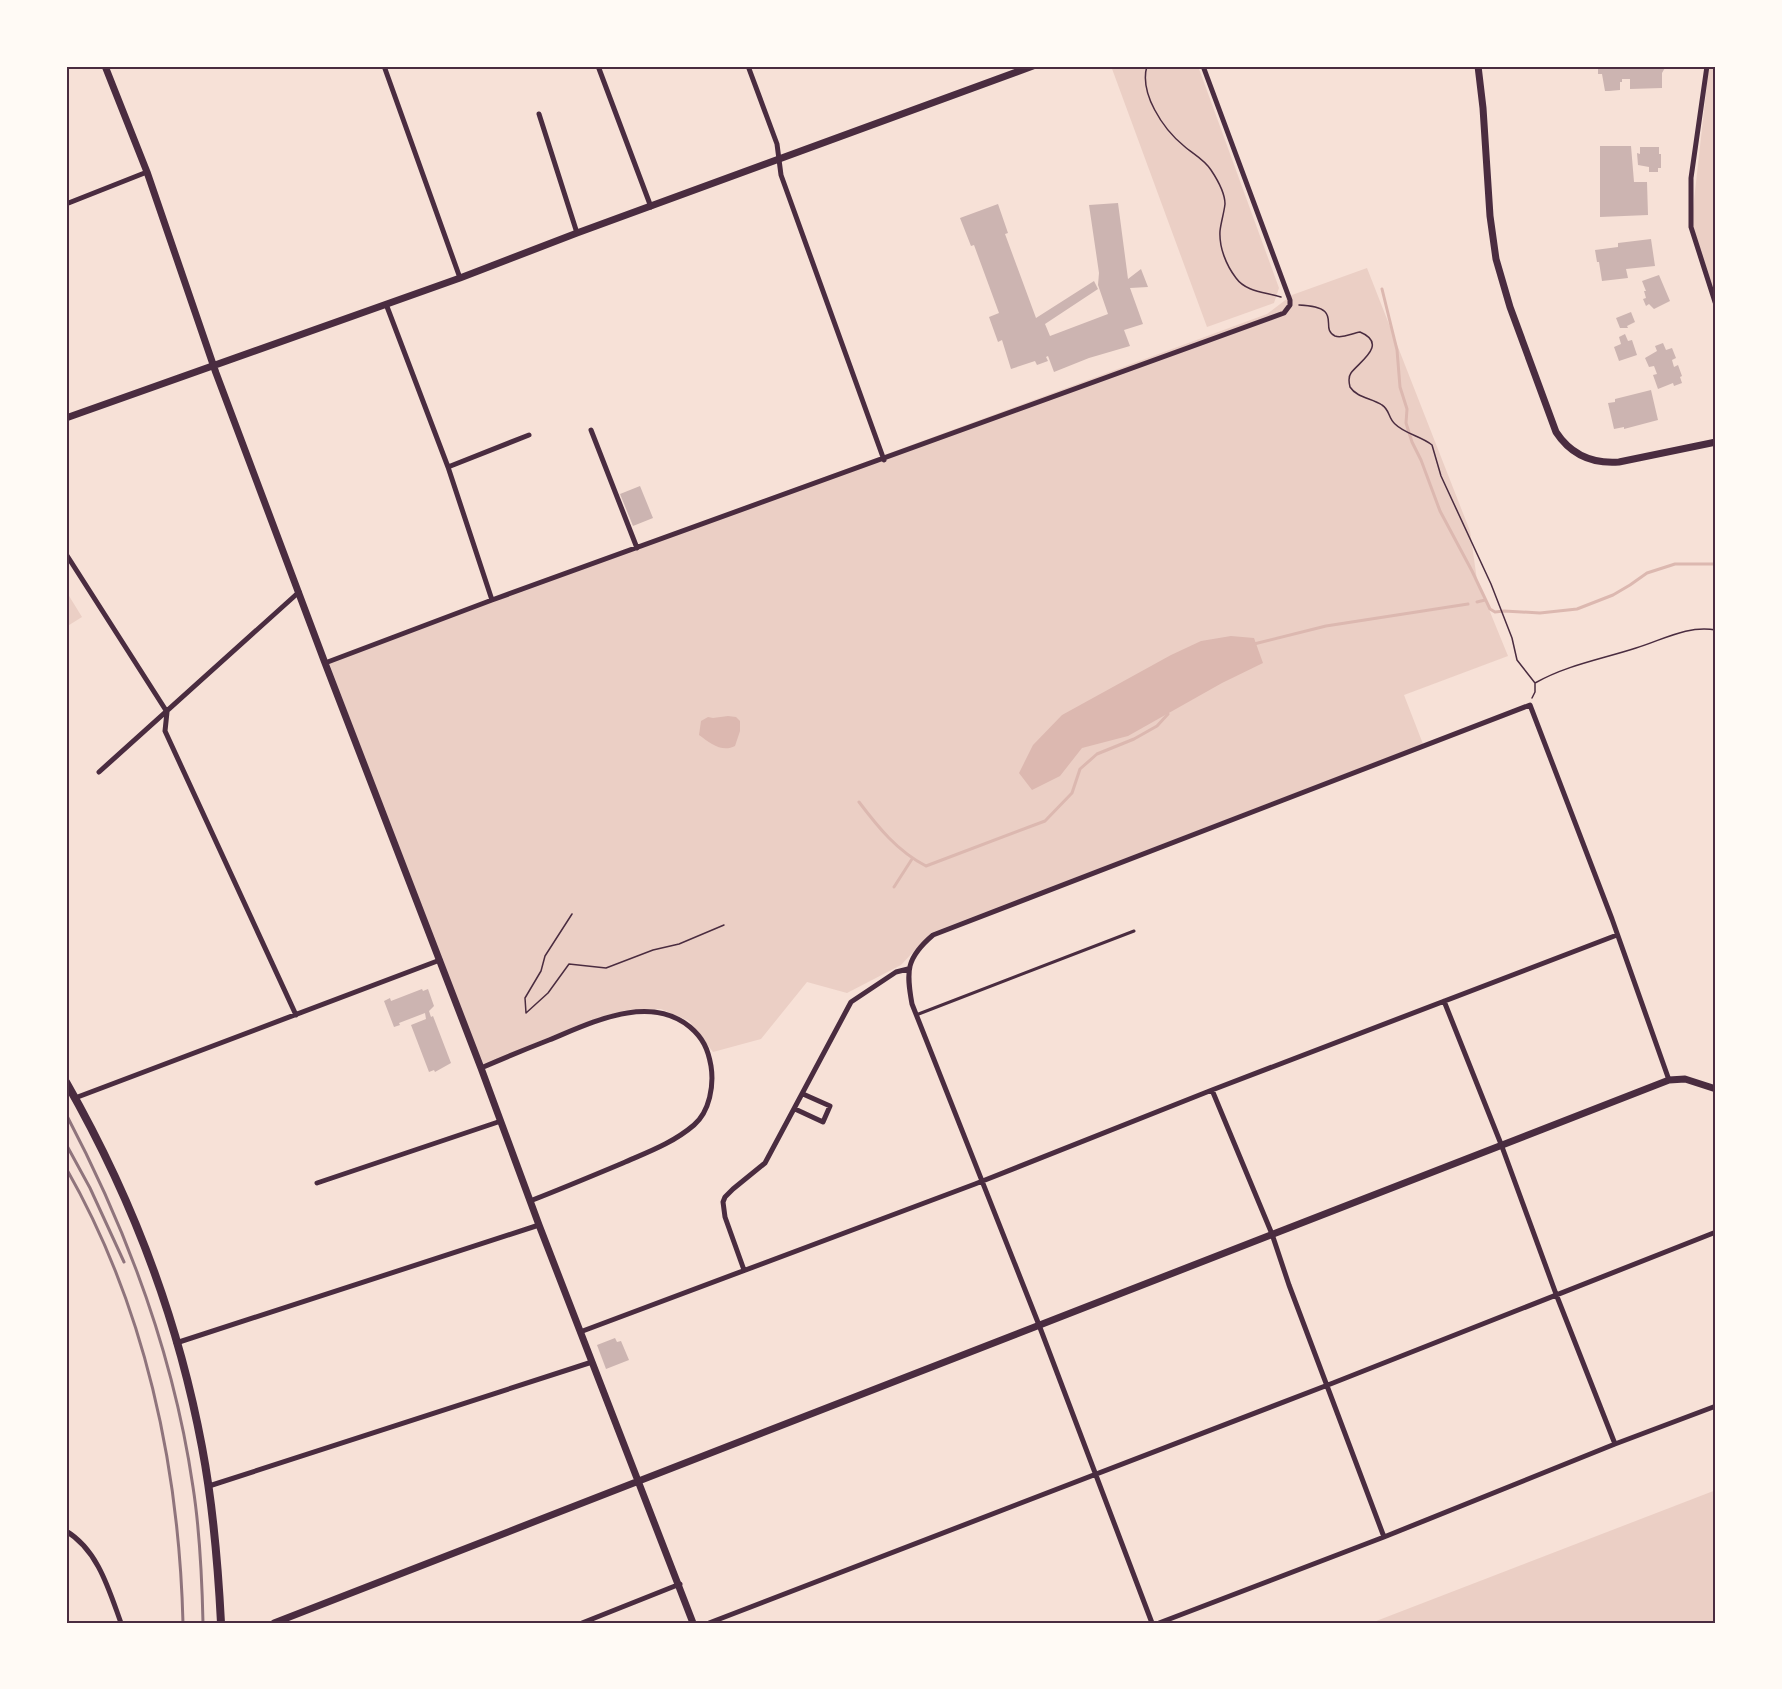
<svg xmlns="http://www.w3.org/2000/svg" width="1782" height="1689" viewBox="0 0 1782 1689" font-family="Rubik,sans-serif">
<rect width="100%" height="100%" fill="#f7e1d7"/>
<path fill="#ebcfc5" d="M 1111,66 L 1198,66 L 1279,288 L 1274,303 L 1207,327 Z
M 1709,66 L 1716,66 L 1716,309 L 1701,267 L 1691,227 Z
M 1367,268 L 1470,531 L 1477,580 L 1508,656 L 1404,695 L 1423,744 L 931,933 L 901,965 L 847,993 L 807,982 L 761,1039 L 713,1052 L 689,1021 L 661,1009 L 626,1010 L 583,1023 L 484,1065 L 455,1001 L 328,660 L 1267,314 L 1292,295 Z
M 66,591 L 82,617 L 66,627 Z
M 1716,1490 L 1716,1623 L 1371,1623 Z"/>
<path fill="#dcb8b0" d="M 1231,636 L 1254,638 L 1263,663 L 1222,683 L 1128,736 L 1082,748 L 1060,776 L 1032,790 L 1019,773 L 1033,745 L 1062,715 L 1171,655 L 1201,641 Z
M 728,716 L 736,717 L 740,721 L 740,731 L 735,746 C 722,753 710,743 699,735 L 701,721 L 708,717 L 713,718 Z"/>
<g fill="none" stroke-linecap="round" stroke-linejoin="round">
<path stroke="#dcb8b0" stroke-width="3" d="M 1382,289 L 1397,350 L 1400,387 L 1407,409 L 1406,423 L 1412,442 L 1421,460 L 1440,511 L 1472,571 L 1490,609 L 1495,612 L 1504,611 L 1540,613 L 1577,609 L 1613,595 L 1630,585 L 1647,573 L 1675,564 L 1716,564
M 1477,602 L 1485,600
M 1254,644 L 1326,626 L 1468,604
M 859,802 C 878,827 897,851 926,866 L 1045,821 L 1072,793 L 1080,769 L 1097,754 L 1134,739 L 1157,726 L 1168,714
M 894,887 L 912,859"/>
</g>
<path fill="#ccb4b1" d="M 1598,66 L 1666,66 L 1662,73 L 1662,88 L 1630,89 L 1630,79 L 1622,79 L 1622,82 L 1620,82 L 1620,90 L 1609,91 L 1605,91 L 1602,74 L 1598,74 Z
M 1600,146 L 1631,146 L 1634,182 L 1647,182 L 1648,215 L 1600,217 Z
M 1640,147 L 1659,147 L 1659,154 L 1661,154 L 1661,168 L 1658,168 L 1658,172 L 1649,172 L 1649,167 L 1638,165 L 1637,153 L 1640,154 Z
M 1118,203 L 1128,279 L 1141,269 L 1148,287 L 1130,288 L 1143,324 L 1124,330 L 1130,346 L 1089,358 L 1054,372 L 1048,356 L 1046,357 L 1048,361 L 1037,365 L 1035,361 L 1011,369 L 1002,340 L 998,342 L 989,317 L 999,313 L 974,245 L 971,246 L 960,218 L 998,204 L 1008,233 L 1005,234 L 1036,318 L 1094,281 L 1098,289 L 1045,324 L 1050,336 L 1108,314 L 1098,285 L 1099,273 L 1089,205 Z
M 1651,239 L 1655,266 L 1626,269 L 1628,278 L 1602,281 L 1599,262 L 1597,262 L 1595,250 L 1618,247 L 1618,243 Z
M 1659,275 L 1670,301 L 1654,309 L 1649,304 L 1646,306 L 1643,299 L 1646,298 L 1644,291 L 1646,291 L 1642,281 Z
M 1631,312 L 1635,322 L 1627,326 L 1628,328 L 1620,328 L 1616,318 Z
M 1625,334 L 1628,341 L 1632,340 L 1637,355 L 1619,361 L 1614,347 L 1621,344 L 1619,337 Z
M 1663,343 L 1666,350 L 1672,348 L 1676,358 L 1672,360 L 1674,367 L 1678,365 L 1682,376 L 1680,377 L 1682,383 L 1674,386 L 1673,383 L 1658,389 L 1653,375 L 1657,374 L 1654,366 L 1649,367 L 1645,358 L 1657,351 L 1655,346 Z
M 1651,390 L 1658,420 L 1624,429 L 1624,427 L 1614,429 L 1608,403 L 1615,402 L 1615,399 Z
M 640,486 L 653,518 L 633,526 L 620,494 Z
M 422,989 L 423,991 L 428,989 L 434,1006 L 429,1011 L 431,1017 L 433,1016 L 451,1063 L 435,1072 L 434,1070 L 429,1072 L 411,1025 L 426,1019 L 425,1013 L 399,1023 L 400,1025 L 394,1027 L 384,1001 L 390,998 L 391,1001 Z
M 615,1338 L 617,1342 L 621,1341 L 629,1360 L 606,1369 L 597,1345 Z"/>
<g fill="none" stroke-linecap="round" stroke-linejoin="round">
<path stroke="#4a2c40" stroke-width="1.5" d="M 1147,66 C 1139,93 1163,129 1184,146 C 1193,154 1204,159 1211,170 C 1217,179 1225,192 1225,204 C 1224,213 1221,222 1220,231 C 1219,247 1226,265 1236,278 C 1246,292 1265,292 1281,297
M 1299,305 C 1346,307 1318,328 1335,336 C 1343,339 1352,333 1360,332 C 1389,344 1359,362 1351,373 C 1348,377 1349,383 1350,387 C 1357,398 1372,398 1382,405 C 1390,410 1388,418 1395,424 C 1405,434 1421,436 1432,445 L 1441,476 L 1491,584 L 1512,638 L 1517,660 L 1535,683 L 1535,692 L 1532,698
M 1535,683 C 1567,665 1602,659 1636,648 C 1663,640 1686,625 1716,630
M 572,914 L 545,956 L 541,971 L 525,998 L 526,1013 L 548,993 L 569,964 L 606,968 L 653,950 L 679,944 L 724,925"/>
<path stroke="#4a2c40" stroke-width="3" d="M 916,1015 L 1134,931"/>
<path stroke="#4a2c40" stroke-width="5" d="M 384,66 L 460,278
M 598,66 L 651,207
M 748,66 L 777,144 L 781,175 L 884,460
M 1707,66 L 1691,178 L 1691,227 L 1716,305
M 539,114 L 577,233
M 66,204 L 147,172
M 386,304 L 448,467 L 492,600
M 591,430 L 637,548
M 448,467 L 529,435
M 66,554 L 167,712 L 165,731 L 296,1015
M 325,663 L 492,600 L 1284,313 L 1290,305 L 1290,300 L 1203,66
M 99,772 L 299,592
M 1444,1001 L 1501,1144 L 1556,1294 L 1615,1444
M 481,1068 C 504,1058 526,1049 549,1040 C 591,1023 649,993 690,1027 C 703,1038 708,1049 711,1066 C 714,1085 710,1111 694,1125 C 673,1143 648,1152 623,1163 C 592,1176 561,1189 530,1201
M 1212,1090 L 1272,1234 L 1289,1285 L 1384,1537
M 75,1098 L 440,960
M 795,1109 L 823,1122 L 830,1106 L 803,1094
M 317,1183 L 501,1121
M 744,1270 L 725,1217 L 723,1202 L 725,1197 L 733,1189 L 765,1163 L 851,1002 L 896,972 L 908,969
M 580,1332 L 975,1184 L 1212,1090 L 1617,935
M 176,1343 L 539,1225
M 209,1486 L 592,1362
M 66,1531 C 98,1550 109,1590 121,1623
M 582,1623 L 680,1584
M 709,1623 L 1333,1383 L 1716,1232
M 1152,1623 L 1039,1325 L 912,1004 C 906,971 906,958 933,935 L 1530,705 L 1612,919 L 1669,1080
M 1159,1623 L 1384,1537 L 1615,1444 L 1716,1406"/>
<path stroke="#4a2c40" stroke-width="7" d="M 105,66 L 147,172 L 216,373 L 325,663 L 481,1068 L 539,1225 L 693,1623
M 1478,66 L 1483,108 L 1490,216 L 1496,259 L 1510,307 L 1556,432 C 1571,455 1592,464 1619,462 L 1716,442
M 66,418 L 460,278 L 577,233 L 1033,66
M 274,1623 L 1669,1080 L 1685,1079 L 1716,1089"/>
<path stroke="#4a2c40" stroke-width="8" d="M 66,1082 C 130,1194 178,1319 202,1447 C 213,1505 218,1564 221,1623"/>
<path stroke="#8f747c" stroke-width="3" d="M 66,1114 C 127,1230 174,1356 193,1487 C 200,1532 202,1577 203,1623
M 66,1144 L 90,1188 L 124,1262
M 66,1168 C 145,1306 179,1466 183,1623"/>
</g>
<rect width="1782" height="1689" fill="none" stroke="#fffaf5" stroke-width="135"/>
<rect x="68" y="68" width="1646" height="1554" fill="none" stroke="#4a2c40" stroke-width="2"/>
</svg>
